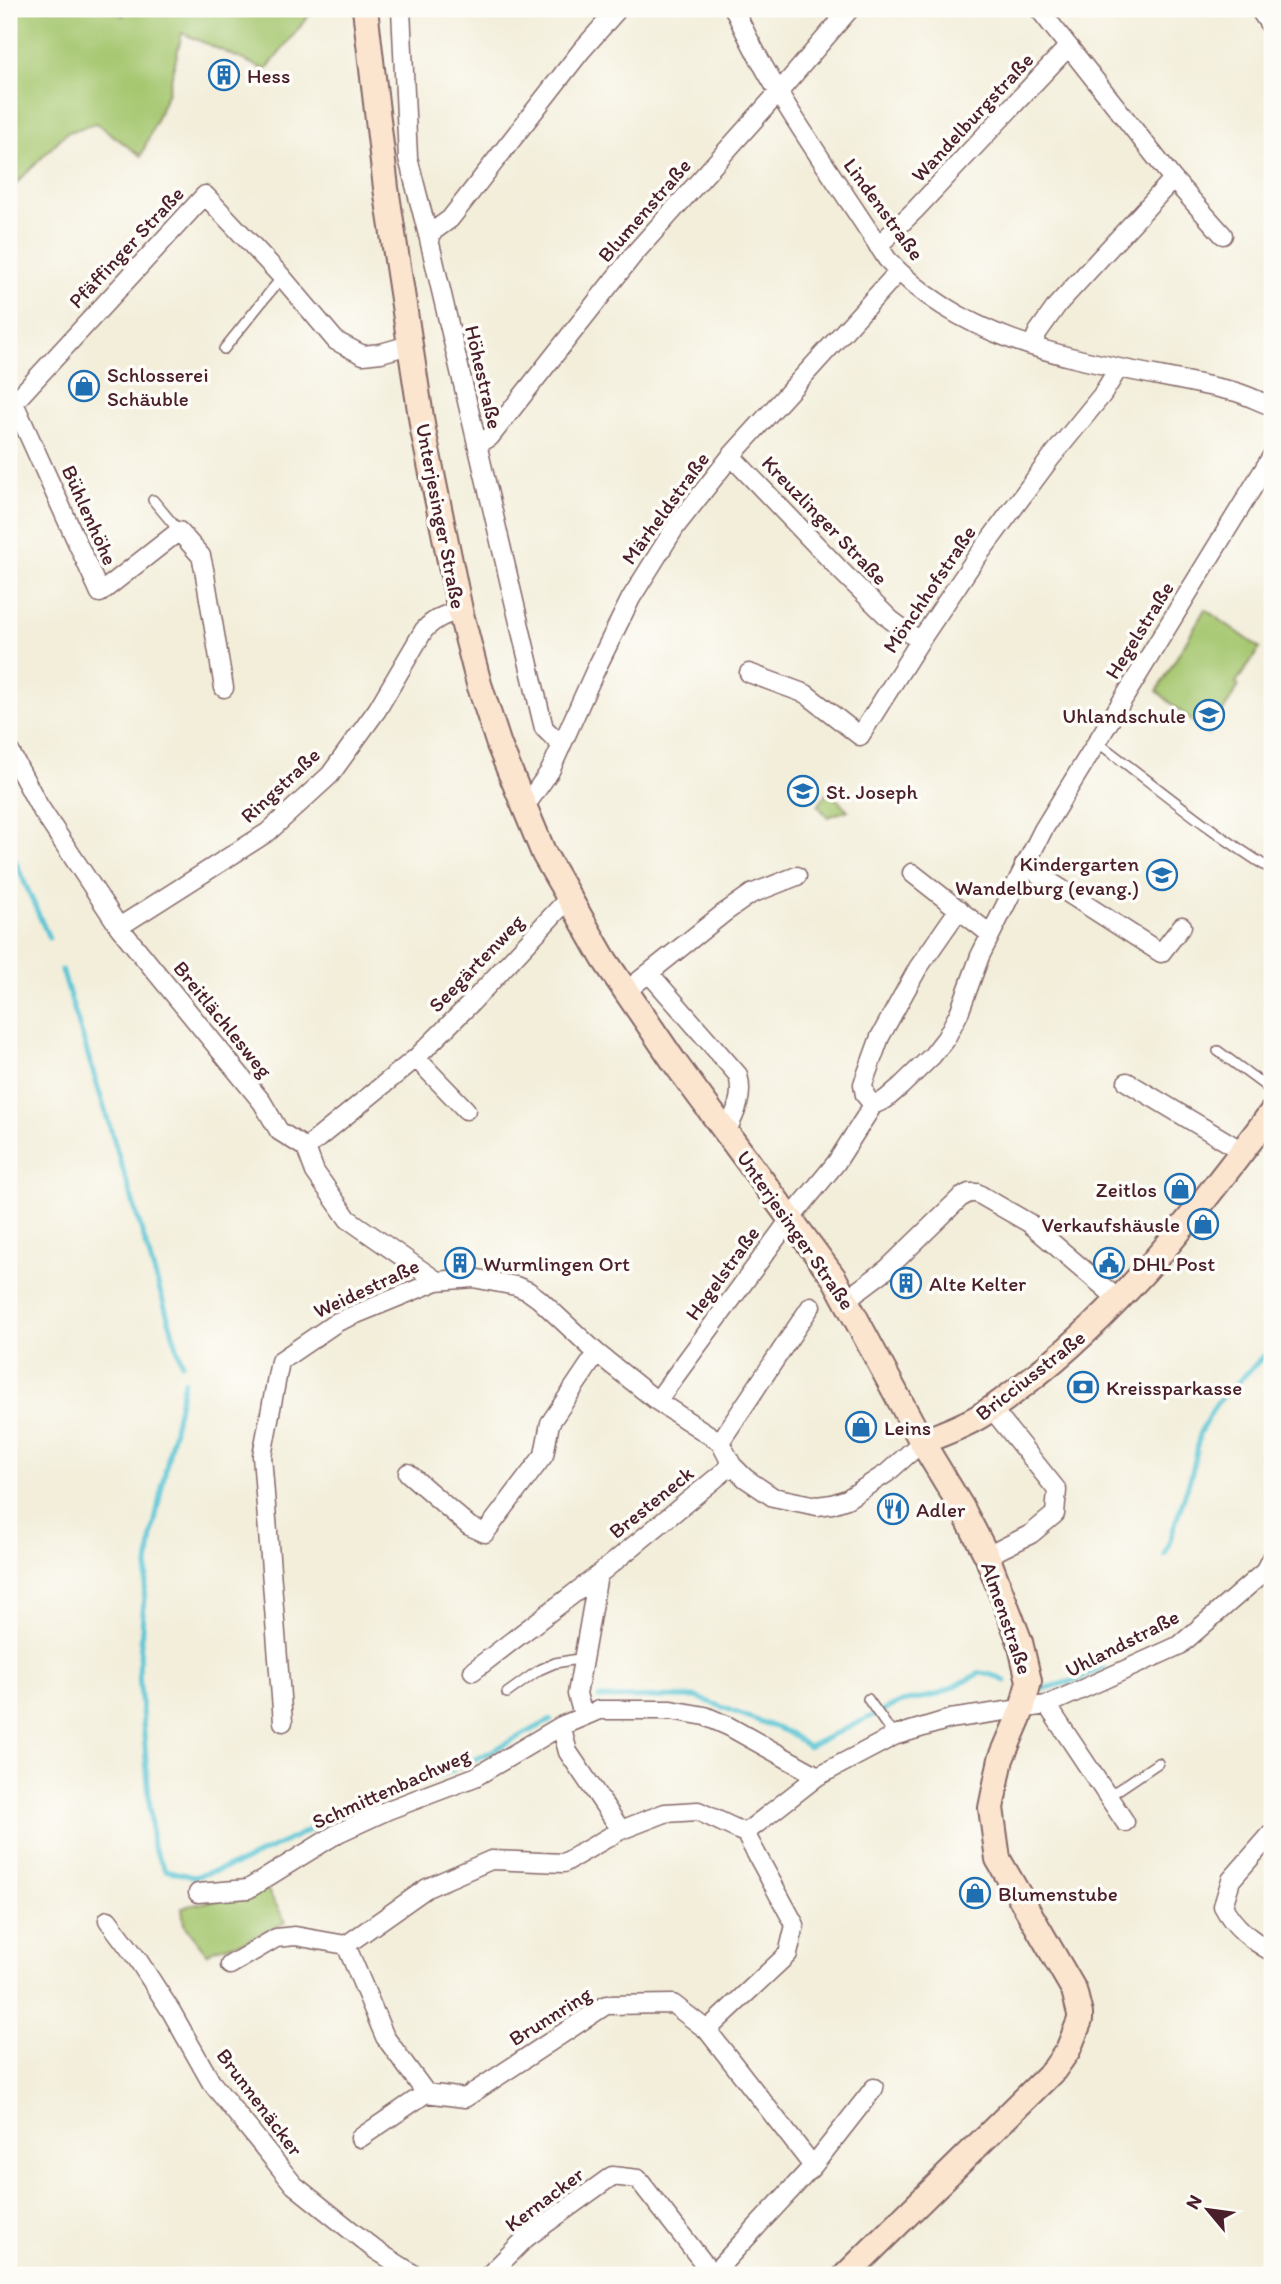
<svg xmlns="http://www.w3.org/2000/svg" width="1281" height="2284" viewBox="0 0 1281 2284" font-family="Itim,sans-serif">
<rect width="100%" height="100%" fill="#fdfcf7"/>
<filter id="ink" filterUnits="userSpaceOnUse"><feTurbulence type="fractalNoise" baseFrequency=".0143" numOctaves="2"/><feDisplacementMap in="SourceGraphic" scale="14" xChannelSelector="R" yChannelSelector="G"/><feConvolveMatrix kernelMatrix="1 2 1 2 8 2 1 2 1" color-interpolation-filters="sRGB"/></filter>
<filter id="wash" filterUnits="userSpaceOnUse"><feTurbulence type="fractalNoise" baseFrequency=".00686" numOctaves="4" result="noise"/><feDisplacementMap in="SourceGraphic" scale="28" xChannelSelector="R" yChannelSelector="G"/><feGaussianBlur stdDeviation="1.57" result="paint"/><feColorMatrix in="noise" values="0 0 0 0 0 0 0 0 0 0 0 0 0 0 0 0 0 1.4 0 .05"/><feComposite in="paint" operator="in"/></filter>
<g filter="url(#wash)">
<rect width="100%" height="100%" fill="#f3eeda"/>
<path fill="#a6c76f" stroke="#78734d" stroke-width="2" d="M 9,9 L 107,9 L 123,16 L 126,9 L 314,9 L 266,70 L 182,33 L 168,92 L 141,156 L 96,123 L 66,133 L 9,191 Z
M 1205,609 L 1260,648 L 1236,683 L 1239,686 L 1208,735 L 1157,691 Z
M 828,791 L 848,810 L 828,817 L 818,806 Z
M 264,1884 L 286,1922 L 246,1941 L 215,1949 L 207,1954 L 184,1924 L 182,1907 L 244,1895 Z"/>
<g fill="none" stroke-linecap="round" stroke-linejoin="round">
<path stroke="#59c4d4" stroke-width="5" d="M 9,847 L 49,938
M 62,970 L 182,1363
M 184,1381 L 152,1535 L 144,1598 L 139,1673 L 153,1847 L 165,1870 L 194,1877 L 240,1863 L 372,1800
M 1165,1555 L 1191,1476 L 1197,1451 L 1199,1434 L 1216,1404 L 1272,1348
M 1043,1689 L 1079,1679 L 1104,1668
M 599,1698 L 696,1697 L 790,1733 L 808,1747 L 901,1702 L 937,1695 L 980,1673 L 990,1674 L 1005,1681
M 461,1767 L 551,1720
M 400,1787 L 453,1770"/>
</g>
</g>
<g filter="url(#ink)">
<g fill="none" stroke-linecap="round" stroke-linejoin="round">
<g stroke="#856768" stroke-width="12">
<path id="lane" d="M 224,349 L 282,277
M 153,500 L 179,531
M 1097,742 C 1155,785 1210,832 1272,870
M 1218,1051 L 1272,1091
M 507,1693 L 539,1670 L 555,1663 L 584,1658
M 868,1699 L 894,1736
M 1109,1796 L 1158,1763"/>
</g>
<g stroke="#856768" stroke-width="21">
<path id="street" d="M 401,9 L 408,158 L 428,235 L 541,716 L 544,728 L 561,745
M 734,9 C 775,98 834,176 887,259 C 975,356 1112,363 1232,391 C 1246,394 1259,402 1272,406
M 1039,9 L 1173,179 L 1223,235
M 1259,9 L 1272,28
M 428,235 L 450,219 L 581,51 L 618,9
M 878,246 L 915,210 L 1068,47
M 1032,346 L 1038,332 L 1058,304 L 1173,179
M 14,403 L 100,593 L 179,531 L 201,556 L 204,569 L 224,688
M 9,408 L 205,195 L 282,277 L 336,341 L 363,355 L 381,353 L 409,345
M 477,445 L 490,437 L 634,254 L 778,93 L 850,9
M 731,456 L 842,572 L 891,620 L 920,641
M 749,673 L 806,694 L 860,736 L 920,641 L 974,561 L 1050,459 L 1102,395 L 1118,369
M 9,750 L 39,806 L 119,927 L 262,1102 L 279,1131 L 306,1148 L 315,1172 L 348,1219 L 437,1281
M 521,804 L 531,798 L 550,771 L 595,671 L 631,598 L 676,526 L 731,456 L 898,272
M 1024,865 L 1161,953 L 1182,926
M 912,873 L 990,934
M 119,927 L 268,832 L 330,775 L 377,710 L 424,630 C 435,618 445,615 460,610
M 649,973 L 738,1075 C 744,1096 736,1113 726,1132
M 625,992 L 724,913 L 751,894 L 797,876
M 416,1058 L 466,1110
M 1127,1082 L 1242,1151
M 873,1105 L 865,1095 L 863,1084 L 880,1037 L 918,968 L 959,909
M 306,1148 L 416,1058 L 471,1003 L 568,899
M 847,1299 L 887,1269 L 960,1198 L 969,1193 L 977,1193 L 1029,1223 L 1119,1300
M 657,1401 L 791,1218 L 836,1163 L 873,1105 L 886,1099 L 901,1086 L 932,1056 L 946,1038 L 959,1013 L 980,956 L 1043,830 L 1272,456
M 720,1442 L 811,1306
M 408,1473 L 469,1526 L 485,1533 L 544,1455 L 550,1423 L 597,1353
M 987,1556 L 1031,1534 L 1055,1514 L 1057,1490 L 992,1409
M 473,1671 L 598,1575 L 732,1465
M 1047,1705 L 1125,1822
M 583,1715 L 577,1694 L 598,1575
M 283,1722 L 262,1456 L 280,1361 L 337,1322 L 437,1281 L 473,1278 L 516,1286 L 528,1291 L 539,1299 L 597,1353 L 657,1401 L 720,1442 L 732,1465 L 745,1478 L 773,1497 L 817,1506 L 832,1504 L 847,1499 L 887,1473 L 922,1442
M 561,1726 L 568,1752 L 621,1830
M 1272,1833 L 1231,1880 L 1223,1906 C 1234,1927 1251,1940 1272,1952
M 198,1893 L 248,1889 L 338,1833 L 388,1810 L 475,1777 L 561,1726 L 599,1710 L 671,1710 L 705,1716 L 728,1726 L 818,1776
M 108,1920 L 138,1960 L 171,2011 L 211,2082 L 294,2185 L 374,2249 L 415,2275
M 346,1945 L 427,1888 L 491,1860 L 564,1863 L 621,1830 L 665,1813 L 698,1811 L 745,1833 L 818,1776 L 894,1736 L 950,1719 L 1047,1705 L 1180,1645 L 1264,1572 L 1272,1556
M 230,1965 L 276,1938 L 295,1936 L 346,1945 L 385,2037 L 426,2093 L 465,2098 L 606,2005 L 673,2004 L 707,2030 L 813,2166
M 707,2030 L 788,1954 L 795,1925 L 745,1833
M 360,2138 L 426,2093
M 489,2275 L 526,2238 L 612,2176 L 638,2179 L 713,2275
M 712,2275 L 813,2166 L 874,2088"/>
</g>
<g stroke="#856768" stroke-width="28">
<path id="secondary" d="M 365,9 L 386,188 L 423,430 L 460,610 L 479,684 L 499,745 L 544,854 L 604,959 L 675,1063 L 834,1278 L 922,1442 L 962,1508 L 987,1556 L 1020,1642 L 1029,1681 L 1022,1710 L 1001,1759 L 991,1808 L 998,1859 L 1074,1990 L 1080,2014 L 1080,2020 L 1068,2050 L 1054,2070 L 846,2275
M 922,1442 C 941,1434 962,1427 980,1416 C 1002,1403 1021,1387 1041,1371 C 1132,1298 1202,1204 1272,1112"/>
</g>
<use href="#lane" stroke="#fff" stroke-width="9"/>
<use href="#street" stroke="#fff" stroke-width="18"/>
<use href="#secondary" stroke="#fbe5cf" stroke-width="24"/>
</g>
</g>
<defs>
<g id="building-ring" transform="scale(1.575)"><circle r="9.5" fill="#fdfcf7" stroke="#1f6fb2" stroke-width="1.5"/><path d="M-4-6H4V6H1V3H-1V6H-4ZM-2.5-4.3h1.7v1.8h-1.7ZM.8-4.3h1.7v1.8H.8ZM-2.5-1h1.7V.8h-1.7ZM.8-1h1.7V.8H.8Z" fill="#1f6fb2"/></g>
<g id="shop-ring" transform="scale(1.575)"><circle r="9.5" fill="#fdfcf7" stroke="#1f6fb2" stroke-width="1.5"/><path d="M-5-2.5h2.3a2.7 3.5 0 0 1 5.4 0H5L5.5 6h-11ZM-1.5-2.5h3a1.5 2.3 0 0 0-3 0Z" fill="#1f6fb2"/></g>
<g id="school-ring" transform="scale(1.575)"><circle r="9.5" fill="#fdfcf7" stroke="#1f6fb2" stroke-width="1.5"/><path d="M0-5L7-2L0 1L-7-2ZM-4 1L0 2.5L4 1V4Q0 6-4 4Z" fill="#1f6fb2"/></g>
<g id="civic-ring" transform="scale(1.575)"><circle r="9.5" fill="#fdfcf7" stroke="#1f6fb2" stroke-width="1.5"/><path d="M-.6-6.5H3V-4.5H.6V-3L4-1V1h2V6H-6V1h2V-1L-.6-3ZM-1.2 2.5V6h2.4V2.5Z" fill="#1f6fb2"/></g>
<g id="bank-ring" transform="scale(1.575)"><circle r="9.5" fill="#fdfcf7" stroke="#1f6fb2" stroke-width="1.5"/><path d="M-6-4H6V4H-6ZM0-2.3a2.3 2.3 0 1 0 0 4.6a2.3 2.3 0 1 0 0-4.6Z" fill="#1f6fb2"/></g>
<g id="restaurant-ring" transform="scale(1.575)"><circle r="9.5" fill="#fdfcf7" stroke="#1f6fb2" stroke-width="1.5"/><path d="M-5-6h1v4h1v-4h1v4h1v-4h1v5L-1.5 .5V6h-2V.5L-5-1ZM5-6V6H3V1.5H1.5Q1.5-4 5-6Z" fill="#1f6fb2"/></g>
</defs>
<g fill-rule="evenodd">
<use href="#building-ring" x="224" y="75"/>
<use href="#shop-ring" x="84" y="386"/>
<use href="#school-ring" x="1209" y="715"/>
<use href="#school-ring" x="803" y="791"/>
<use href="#school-ring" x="1162" y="875"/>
<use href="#shop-ring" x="1180" y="1189"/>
<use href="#shop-ring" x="1203" y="1224"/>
<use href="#building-ring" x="460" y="1263"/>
<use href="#civic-ring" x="1109" y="1263"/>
<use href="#building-ring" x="906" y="1283"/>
<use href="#bank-ring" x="1083" y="1387"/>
<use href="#shop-ring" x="861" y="1427"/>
<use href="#restaurant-ring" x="893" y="1509"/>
<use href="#shop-ring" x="975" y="1893"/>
</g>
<g text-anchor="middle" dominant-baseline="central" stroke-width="7" stroke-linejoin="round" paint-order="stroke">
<g font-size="21" fill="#4a1f2b" stroke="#fdfcf7" text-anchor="start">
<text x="247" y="75">Hess</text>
<text x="107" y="374">Schlosserei<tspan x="107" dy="24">Schäuble</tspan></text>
<text x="1186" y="715" text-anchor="end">Uhlandschule</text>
<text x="826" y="791">St. Joseph</text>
<text x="1139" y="863" text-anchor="end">Kindergarten<tspan x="1139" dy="24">Wandelburg (evang.)</tspan></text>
<text x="1157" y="1189" text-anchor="end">Zeitlos</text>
<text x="1180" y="1224" text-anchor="end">Verkaufshäusle</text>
<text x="483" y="1263">Wurmlingen Ort</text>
<text x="1132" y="1263">DHL Post</text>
<text x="929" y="1283">Alte Kelter</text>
<text x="1106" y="1387">Kreissparkasse</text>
<text x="884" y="1427">Leins</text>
<text x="916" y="1509">Adler</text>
<text x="998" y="1893">Blumenstube</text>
</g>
<g font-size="21" fill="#4a1f2b" stroke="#fdfcf7">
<text transform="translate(972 117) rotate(-47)">Wandelburgstraße</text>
<text transform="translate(884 209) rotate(54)">Lindenstraße</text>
<text transform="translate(644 210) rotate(-49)">Blumenstraße</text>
<text transform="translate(126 247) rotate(-47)">Pfäffinger Straße</text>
<text transform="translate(484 377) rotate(77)">Höhestraße</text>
<text transform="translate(665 508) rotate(-54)">Märheldstraße</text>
<text transform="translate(90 515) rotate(66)">Bühlenhöhe</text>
<text transform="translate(441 516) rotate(79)">Unterjesinger Straße</text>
<text transform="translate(825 520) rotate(46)">Kreuzlinger Straße</text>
<text transform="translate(929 589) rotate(-56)">Mönchhofstraße</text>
<text transform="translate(1139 630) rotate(-58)">Hegelstraße</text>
<text transform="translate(280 785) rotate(-43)">Ringstraße</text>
<text transform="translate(476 963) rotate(-46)">Seegärtenweg</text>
<text transform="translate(223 1019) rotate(51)">Breitlächlesweg</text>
<text transform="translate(796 1230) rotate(55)">Unterjesinger Straße</text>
<text transform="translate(722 1273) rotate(-54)">Hegelstraße</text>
<text transform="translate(366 1288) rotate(-25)">Weidestraße</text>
<text transform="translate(1030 1375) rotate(-38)">Bricciusstraße</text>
<text transform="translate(651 1502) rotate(-39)">Bresteneck</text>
<text transform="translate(1007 1618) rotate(71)">Almenstraße</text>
<text transform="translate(1122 1643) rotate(-27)">Uhlandstraße</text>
<text transform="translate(391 1788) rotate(-24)">Schmittenbachweg</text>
<text transform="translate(550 2016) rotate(-32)">Brunnring</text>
<text transform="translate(260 2102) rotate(53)">Brunnenäcker</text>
<text transform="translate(544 2199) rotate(-37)">Kernacker</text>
</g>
</g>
<rect width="1281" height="2284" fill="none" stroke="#fdfcf7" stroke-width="35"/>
<g transform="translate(1208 2210) rotate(299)" stroke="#fdfcf7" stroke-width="5" paint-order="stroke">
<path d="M0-5L12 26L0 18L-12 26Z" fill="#4a1f2b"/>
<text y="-10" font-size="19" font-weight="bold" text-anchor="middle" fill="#4a1f2b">N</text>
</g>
</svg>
